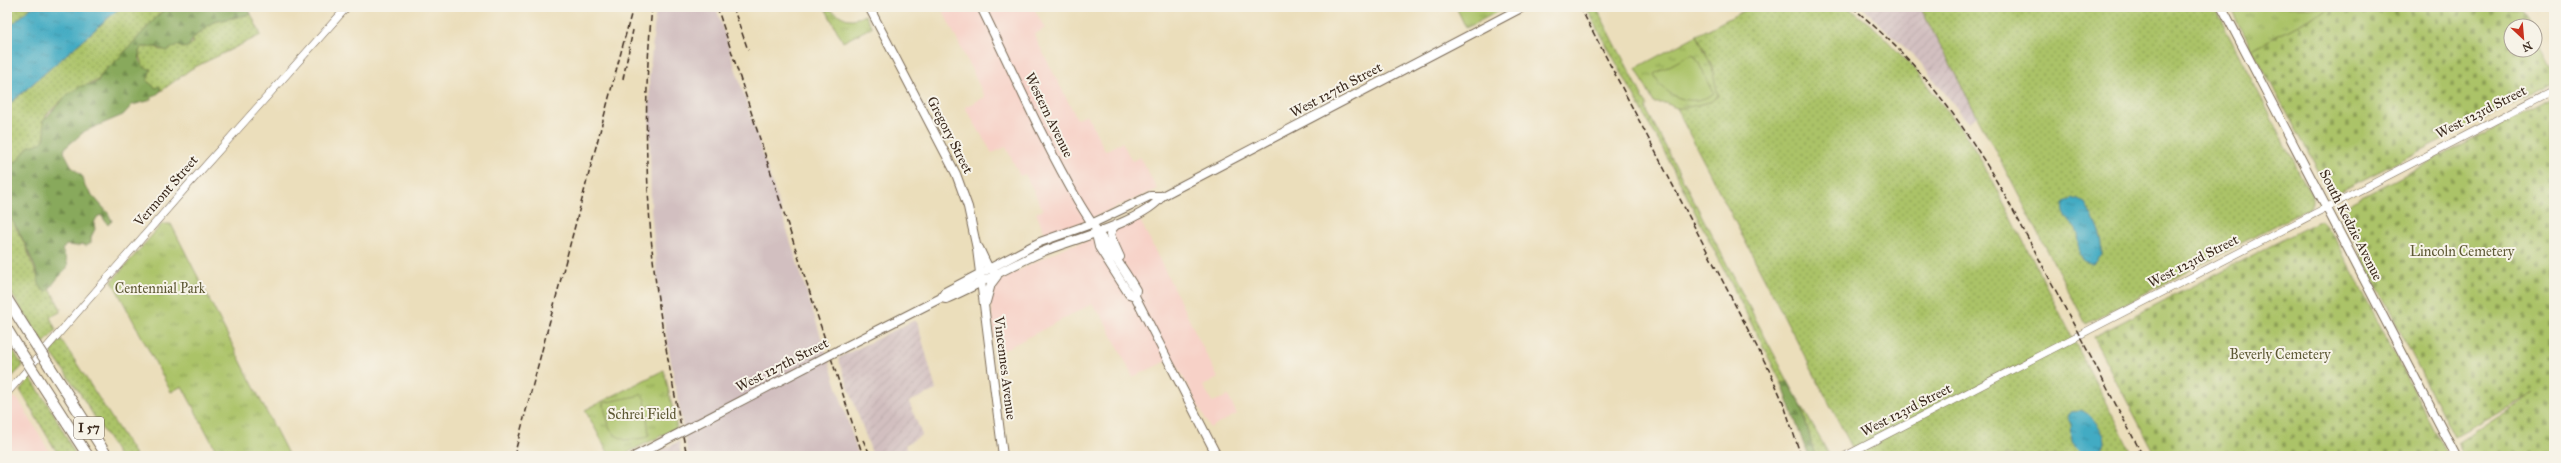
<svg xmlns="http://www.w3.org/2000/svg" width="2561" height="463" viewBox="0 0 2561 463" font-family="'IM FELL Great Primer',serif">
<defs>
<pattern id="industrial-furrows" width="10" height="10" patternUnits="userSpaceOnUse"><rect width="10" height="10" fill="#d2bfc0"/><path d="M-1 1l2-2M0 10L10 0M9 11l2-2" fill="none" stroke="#b5a4a5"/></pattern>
<pattern id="grass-dots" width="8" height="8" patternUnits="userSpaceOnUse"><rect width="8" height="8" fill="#abc368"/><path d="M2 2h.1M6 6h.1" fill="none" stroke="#8c9f55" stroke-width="1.8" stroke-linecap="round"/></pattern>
<pattern id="forest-firs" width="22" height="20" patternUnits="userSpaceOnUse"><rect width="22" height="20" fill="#88a95c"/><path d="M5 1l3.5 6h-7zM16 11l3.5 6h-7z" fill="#708a4b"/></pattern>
<pattern id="cemetery-stones" width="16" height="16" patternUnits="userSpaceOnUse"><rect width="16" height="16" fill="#abc368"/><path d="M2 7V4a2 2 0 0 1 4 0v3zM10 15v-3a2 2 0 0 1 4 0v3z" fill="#8c9f55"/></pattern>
<pattern id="park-tufts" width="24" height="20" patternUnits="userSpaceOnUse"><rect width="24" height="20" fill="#abc368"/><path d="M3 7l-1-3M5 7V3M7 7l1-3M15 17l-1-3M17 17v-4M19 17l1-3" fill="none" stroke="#8c9f55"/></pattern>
<pattern id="water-ripples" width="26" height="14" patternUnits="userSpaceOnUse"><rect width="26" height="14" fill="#43abc3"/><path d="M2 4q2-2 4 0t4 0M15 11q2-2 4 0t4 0" fill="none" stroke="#398b9e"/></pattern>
</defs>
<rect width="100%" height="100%" fill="#f7f3e8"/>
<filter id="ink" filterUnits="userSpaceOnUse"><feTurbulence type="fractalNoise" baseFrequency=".025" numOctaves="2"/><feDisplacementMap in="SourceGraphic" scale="8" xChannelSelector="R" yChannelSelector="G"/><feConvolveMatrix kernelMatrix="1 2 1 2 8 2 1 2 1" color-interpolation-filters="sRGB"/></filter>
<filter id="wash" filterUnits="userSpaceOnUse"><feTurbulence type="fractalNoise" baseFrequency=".012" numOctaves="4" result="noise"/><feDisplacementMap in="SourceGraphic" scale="16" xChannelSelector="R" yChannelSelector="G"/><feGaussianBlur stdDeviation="0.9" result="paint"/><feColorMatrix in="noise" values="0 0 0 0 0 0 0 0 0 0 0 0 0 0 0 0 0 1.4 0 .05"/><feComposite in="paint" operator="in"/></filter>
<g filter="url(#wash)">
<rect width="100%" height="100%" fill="#ebdebb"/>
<path fill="#f7d1c7" d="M 941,7 L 1033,7 L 1045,28 L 1034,35 L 1077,119 L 1087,114 L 1105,151 L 1122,142 L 1132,161 L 1140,157 L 1157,189 L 1099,215 L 1046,236 L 1036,213 L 1043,210 L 1025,174 L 1020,176 L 1006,147 L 992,153 L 965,107 L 985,97 Z
M 1138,216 L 1218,378 L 1203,386 L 1212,402 L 1228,396 L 1237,414 L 1210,428 L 1173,358 L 1133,377 L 1103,318 L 1092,304 L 996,354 L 990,298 L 995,283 L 1065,247 L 1088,241 Z
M 10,398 L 16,398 L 20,402 L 52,456 L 7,456 L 7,402 Z"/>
<path fill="url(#industrial-furrows)" d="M 1862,7 L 1920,7 L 1978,116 L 1968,122 L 1919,61 Z
M 913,321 L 917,321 L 936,390 L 909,402 L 922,435 L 905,445 L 911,456 L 873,456 L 838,358 Z
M 679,441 L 681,456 L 650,456 Z"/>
<path fill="#d2bfc0" d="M 656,7 L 716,7 L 859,456 L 688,456 L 659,295 L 651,209 L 649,80 Z"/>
<path fill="url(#grass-dots)" stroke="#737643" d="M 7,7 L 32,7 L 7,29 Z
M 121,7 L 166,7 L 119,58 L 102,73 L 98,80 L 67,95 L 46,115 C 45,126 48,137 40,145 C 27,144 25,157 16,162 L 7,162 L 7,106 Z
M 1586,7 L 1596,7 L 1647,105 L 1646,109 L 1788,381 L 1782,384 L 1666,155 Z
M 1751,7 L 1848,7 L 1877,30 L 1917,72 L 1970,141 L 1991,178 L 2133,456 L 1854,456 L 1856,455 L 1676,108 L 1710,102 L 1706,52 L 1697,35 Z
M 1920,7 L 2214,7 L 2313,198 L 2313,203 L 2309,208 L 2086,324 Z
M 251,14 L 261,35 L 191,69 L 161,91 L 160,87 L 156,88 L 147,81 L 139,51 L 142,47 L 156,47 L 160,50 L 177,45 L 192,44 L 193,38 L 213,22 Z
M 7,216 L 11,218 C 15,227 20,234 24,243 C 31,259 36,276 45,291 L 50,289 L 61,309 L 60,312 L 50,317 L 56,330 L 44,343 L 7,287 Z
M 61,339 L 136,456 L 119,456 L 79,392 L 50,351 Z
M 7,341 L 23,366 L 7,382 Z
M 30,377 L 54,414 L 76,456 L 59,456 L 20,390 Z
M 1801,405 L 1830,456 L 1815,456 Z"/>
<path fill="url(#forest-firs)" stroke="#626a3d" d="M 166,7 L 248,7 L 251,14 L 213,22 L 193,38 L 188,47 L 182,48 L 177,45 L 167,51 L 156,47 L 142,47 L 139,51 L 140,62 L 145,68 L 151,69 L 147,81 L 156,88 L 160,86 L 161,91 L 148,101 L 132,105 L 123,115 L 85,131 L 65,148 L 64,152 L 72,167 L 83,177 L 85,187 L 108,213 L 112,221 L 108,225 L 101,215 L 97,217 L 94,223 L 95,229 L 91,237 L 91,243 L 86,246 L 82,244 L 77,246 L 66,245 L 62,250 C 71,269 69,266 56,280 C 52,285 51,289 45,292 C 36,284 39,277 35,267 C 30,255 17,222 7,216 L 7,162 L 16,162 L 29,146 C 48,142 46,140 43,121 L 67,95 L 81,86 L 93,84 L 98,81 L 102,73 L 119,58 Z
M 1788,381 L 1801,405 L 1815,456 L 1808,456 L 1782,384 Z"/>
<path fill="url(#cemetery-stones)" stroke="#737643" d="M 2333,7 L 2523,7 L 2533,26 L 2511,26 L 2511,50 L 2535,50 L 2535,31 L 2554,68 L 2554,82 L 2337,193 L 2330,192 L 2252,49 Z
M 2554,98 L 2554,456 L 2464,456 L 2458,443 L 2535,393 L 2454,437 L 2342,217 L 2343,210 L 2352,202 Z
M 2321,220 L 2334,237 L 2448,456 L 2156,456 L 2093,337 Z"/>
<path fill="url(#park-tufts)" stroke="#737643" d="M 1456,7 L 1507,7 L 1466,28 Z
M 2230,7 L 2333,7 L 2252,49 Z
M 825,8 C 843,14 844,25 865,15 L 872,27 L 843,42 Z
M 1697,35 L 1712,67 L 1718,96 L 1710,102 L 1684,108 L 1676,108 L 1666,103 L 1654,103 L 1636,68 Z
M 162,224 L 171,224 L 289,456 L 219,456 L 182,386 L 171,392 L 112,281 Z
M 664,370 L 677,428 L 621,456 L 610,456 L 585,410 Z"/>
<path fill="#abc368" stroke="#737643" d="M 1692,54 L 1695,56 L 1714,93 C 1693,109 1664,97 1654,74 Z
M 641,395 L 645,399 L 649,435 L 645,438 L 625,440 L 617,436 L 610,429 L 603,403 Z"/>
<path fill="url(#water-ripples)" stroke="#3f6a70" d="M 32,7 L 121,7 L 7,106 L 7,29 Z
M 2073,198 L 2085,203 C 2093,221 2104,232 2102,254 L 2094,263 C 2071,263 2083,245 2077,232 C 2073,222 2059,216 2065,202 Z
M 2080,410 C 2090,412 2105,432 2105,442 C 2104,446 2100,452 2098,456 L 2083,456 L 2072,443 L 2071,423 L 2067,416 L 2070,411 Z"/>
</g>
<g filter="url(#ink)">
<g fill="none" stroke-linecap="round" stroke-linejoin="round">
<g stroke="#796955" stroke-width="8">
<path id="minor" d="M 7,393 L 189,184 L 347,7
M 1845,456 L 2554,90"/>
</g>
<g stroke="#796955" stroke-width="10">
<path id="major" d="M 869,7 L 956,174 L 968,207 L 977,249 L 1003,456
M 981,7 C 1013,72 1042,139 1078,201 C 1096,232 1118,259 1136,290 L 1135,296
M 2222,7 L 2456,456
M 1116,225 L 1112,229 L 1110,235 L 1120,257
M 1096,234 L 1099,247 L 1129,294 L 1135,296 L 1217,456
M 979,248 L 987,265 L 994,271
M 941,298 L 945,292 L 1040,242 L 1091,224 L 1150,196 L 1162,196 L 1523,7
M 986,302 L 991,284 L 997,276
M 839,350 L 941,298 L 946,299 C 979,285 1009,266 1042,252 C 1071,240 1145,221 1162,196
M 635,456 L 645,451"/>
</g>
<g stroke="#796955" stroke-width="12">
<path id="highway" d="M 7,299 L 32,339
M 7,329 L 21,352
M 50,367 L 107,456
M 39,380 L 88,456"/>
</g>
<use href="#minor" stroke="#fff" stroke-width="7"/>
<use href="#major" stroke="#fff" stroke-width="8"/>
<use href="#highway" stroke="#fff" stroke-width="10"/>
<path stroke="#3b2a1e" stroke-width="1.5" stroke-dasharray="6 3" stroke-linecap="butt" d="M 652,7 C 644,91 645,175 653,259 C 660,325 674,391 687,456
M 717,7 L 863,456
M 733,7 L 748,50
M 1580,7 L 1769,370 L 1783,402 L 1801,456
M 1852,7 C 1948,86 1992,169 2048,276 C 2080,336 2111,396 2143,456
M 623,79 L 633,30
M 863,440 L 871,456
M 514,456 L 633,7"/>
<g stroke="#796955" stroke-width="10" stroke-linecap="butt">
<path id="major-bridge" d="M 645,451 L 839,350"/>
</g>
<g stroke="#796955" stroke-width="12" stroke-linecap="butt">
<path id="highway-bridge" d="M 32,339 L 50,367
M 21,352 L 39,380"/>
</g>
<use href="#major-bridge" stroke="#fff" stroke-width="8"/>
<use href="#highway-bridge" stroke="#fff" stroke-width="10"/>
</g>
</g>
<g text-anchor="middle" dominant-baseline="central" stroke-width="4" stroke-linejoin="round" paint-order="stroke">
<rect fill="#f7f3e8" stroke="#73665b" stroke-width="1" x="74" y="417" width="30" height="22" rx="3"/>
<g font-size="13" font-weight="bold" fill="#3b2a1e">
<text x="89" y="428">I 57</text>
</g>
<g font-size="14" fill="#3b2a1e" stroke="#f7f3e8">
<text transform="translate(1336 90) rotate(-28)">West 127th Street</text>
<text transform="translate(2481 112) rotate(-27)">West 123rd Street</text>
<text transform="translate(1049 115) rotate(64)">Western Avenue</text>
<text transform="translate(950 135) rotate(63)">Gregory Street</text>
<text transform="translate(166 191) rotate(-49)">Vermont Street</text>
<text transform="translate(2351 225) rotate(63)">South Kedzie Avenue</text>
<text transform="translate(2193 261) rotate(-27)">West 123rd Street</text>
<text transform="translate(782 365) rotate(-27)">West 127th Street</text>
<text transform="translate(1005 368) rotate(83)">Vincennes Avenue</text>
<text transform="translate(1906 410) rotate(-27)">West 123rd Street</text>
</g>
<g font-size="14" fill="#5d5834" stroke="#f7f3e8">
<text x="2462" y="251">Lincoln Cemetery</text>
<text x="160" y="288">Centennial Park</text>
<text x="2280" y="354">Beverly Cemetery</text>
<text x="642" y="414">Schrei Field</text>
</g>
</g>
<rect width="2561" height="463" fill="none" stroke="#f7f3e8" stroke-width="24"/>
<g transform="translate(2523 38) rotate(154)"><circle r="19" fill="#f7f3e8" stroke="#aca397"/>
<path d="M0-3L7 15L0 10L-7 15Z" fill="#c8321e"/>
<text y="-6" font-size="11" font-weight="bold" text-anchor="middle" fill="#3b2a1e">N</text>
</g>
</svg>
